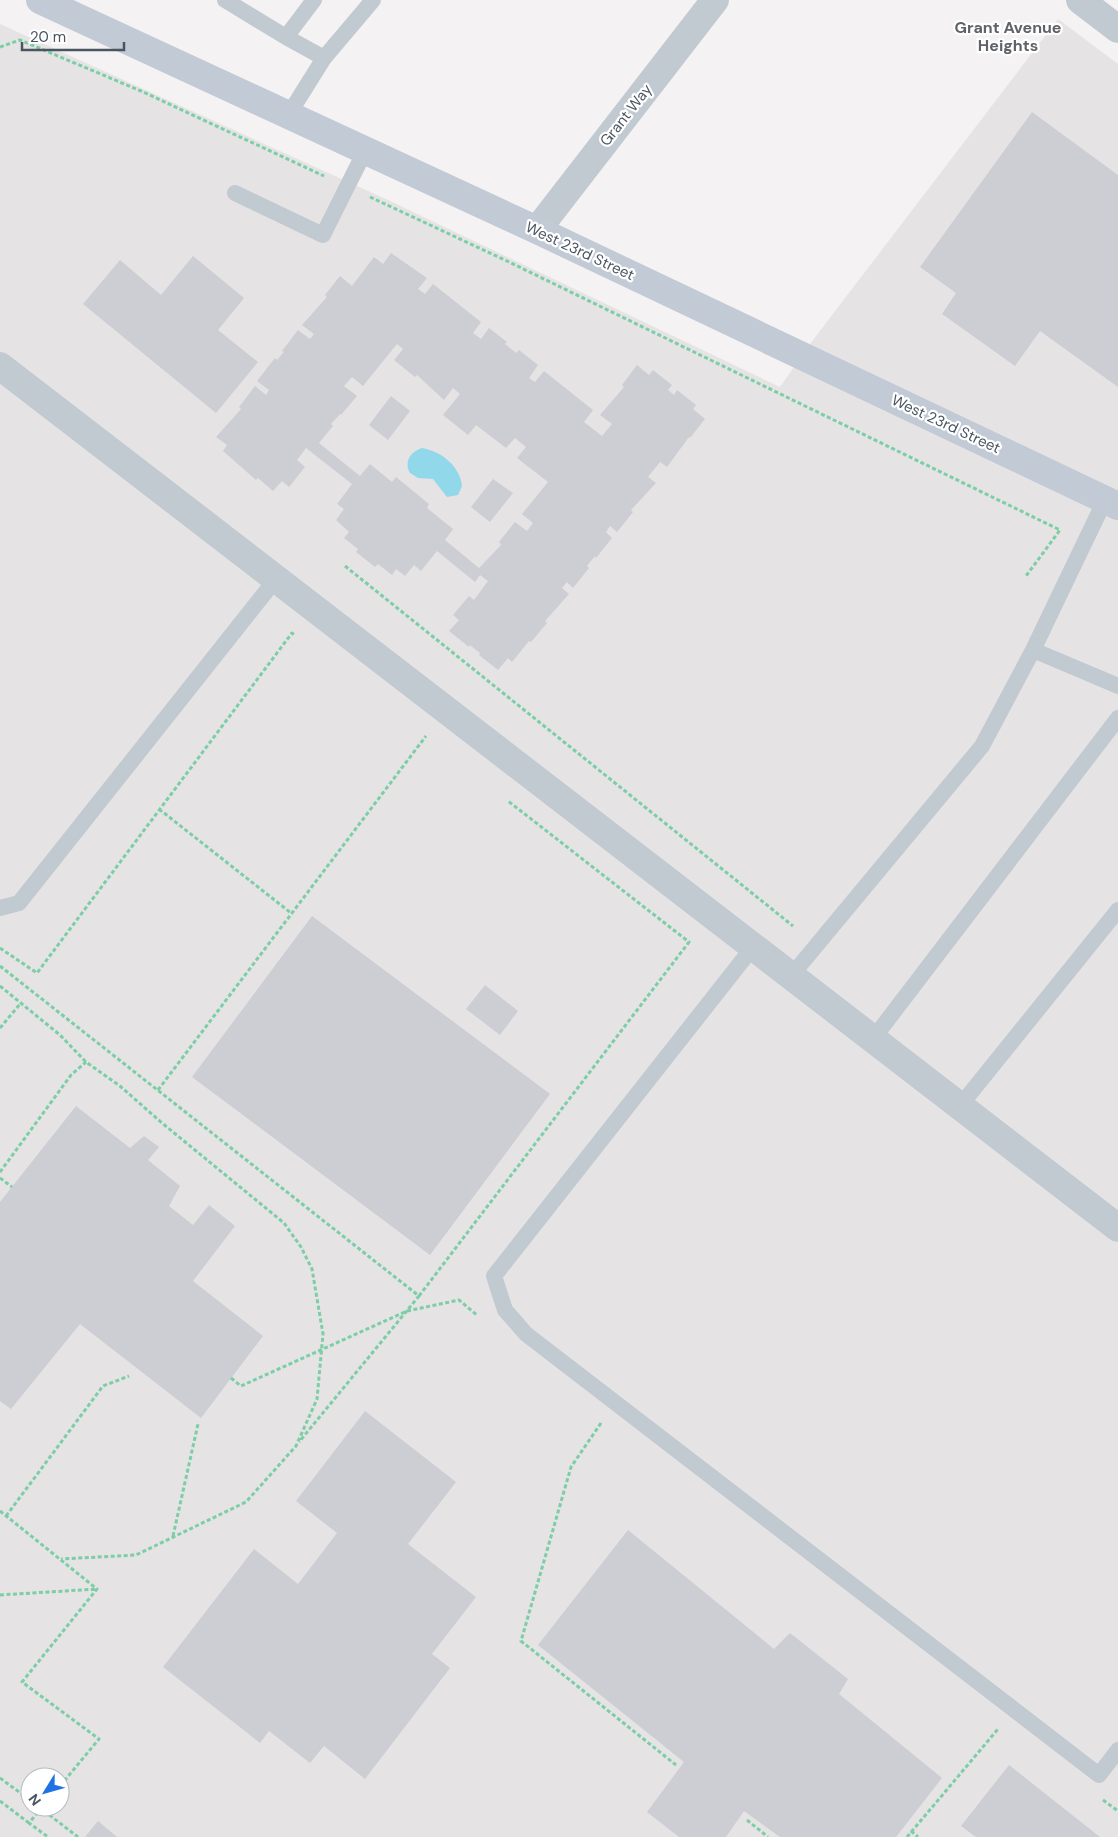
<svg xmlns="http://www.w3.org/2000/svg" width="1118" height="1837" viewBox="0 0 1118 1837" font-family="'DM Sans',sans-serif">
<rect width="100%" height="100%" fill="#f4f2f2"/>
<path fill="#e5e3e4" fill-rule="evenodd" d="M 1058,19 L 1118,64 L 1118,1837 L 0,1837 L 0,24 L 388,200 L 780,387 L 813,340 ZM 30,1777 L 60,1777 L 60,1807 L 30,1807 Z"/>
<path fill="#91d8eb" d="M 422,448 C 441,451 460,466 462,486 L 458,495 L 447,497 L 433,479 L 418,478 L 410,473 C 404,462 410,452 422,448 Z"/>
<path fill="#ccced4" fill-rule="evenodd" d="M 1032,112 L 1118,175 L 1118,387 L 1040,331 L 1015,366 L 942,314 L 956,293 L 920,267 Z
M 391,253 L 427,278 L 418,289 L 425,294 L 433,284 L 481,322 L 473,333 L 481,339 L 489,328 L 507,342 L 505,344 L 516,353 L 519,350 L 538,365 L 529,378 L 535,382 L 544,371 L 593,410 L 584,422 L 602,436 L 612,424 L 600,415 L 624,387 L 622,385 L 637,365 L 649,375 L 653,370 L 672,385 L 668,390 L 674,395 L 677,390 L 696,405 L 693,409 L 705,419 L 690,438 L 689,437 L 667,467 L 660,462 L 648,477 L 656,483 L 631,510 L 633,512 L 617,532 L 610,526 L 606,532 L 612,538 L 596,558 L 595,556 L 587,566 L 589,568 L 573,588 L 567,582 L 562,588 L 569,594 L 545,621 L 547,623 L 531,642 L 529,641 L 512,662 L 508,658 L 498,670 L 479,655 L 480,653 L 470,645 L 469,647 L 449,631 L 459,620 L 453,615 L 469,596 L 474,600 L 488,581 L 480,575 L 475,582 L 437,551 L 421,571 L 414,565 L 405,576 L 396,569 L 392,575 L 378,564 L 375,567 L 356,552 L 358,549 L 344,538 L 349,532 L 336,520 L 344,509 L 337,504 L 352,484 L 306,448 L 297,460 L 305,467 L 289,487 L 282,481 L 273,491 L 258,478 L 256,480 L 223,451 L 227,445 L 216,437 L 241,409 L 239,407 L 255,386 L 266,395 L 269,390 L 257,381 L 275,358 L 277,360 L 284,352 L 282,351 L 298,330 L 310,339 L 314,334 L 302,325 L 327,297 L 325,295 L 340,276 L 352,286 L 374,257 L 383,264 ZM 397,344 L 403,349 L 394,360 L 415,377 L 417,375 L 444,400 L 453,388 L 460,394 L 443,415 L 468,435 L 476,425 L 506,448 L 515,438 L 526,447 L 517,458 L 548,482 L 522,514 L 533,523 L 527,531 L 515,522 L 499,542 L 501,545 L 479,568 L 445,540 L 453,529 L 427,508 L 429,504 L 396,477 L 392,482 L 370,464 L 360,476 L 319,443 L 333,426 L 331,424 L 340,414 L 341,415 L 357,396 L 344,386 L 352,377 L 363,386 Z
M 193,256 L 244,298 L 218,330 L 258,362 L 216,413 L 83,304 L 120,260 L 161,295 Z
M 391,396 L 410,411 L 388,440 L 369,425 Z
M 493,479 L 513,493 L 490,522 L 471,507 Z
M 312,916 L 550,1094 L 430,1255 L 192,1077 Z
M 485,985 L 518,1011 L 500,1035 L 466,1009 Z
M 76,1106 L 130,1148 L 144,1136 L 159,1147 L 148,1160 L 180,1186 L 169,1206 L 193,1225 L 209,1205 L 235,1226 L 193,1281 L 263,1336 L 201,1418 L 80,1324 L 11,1409 L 0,1401 L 0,1202 Z
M 365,1411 L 456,1482 L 408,1544 L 476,1597 L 432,1654 L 450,1668 L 365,1779 L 324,1746 L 310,1763 L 269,1731 L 260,1743 L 163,1667 L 254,1549 L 298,1584 L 337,1533 L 296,1501 Z
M 628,1530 L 774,1649 L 790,1633 L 848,1679 L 839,1694 L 942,1778 L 896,1837 L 780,1837 L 744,1811 L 726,1837 L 679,1837 L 647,1812 L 684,1762 L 538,1645 Z
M 1009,1765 L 1100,1837 L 976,1837 L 961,1826 Z
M 98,1821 L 117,1837 L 85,1837 Z"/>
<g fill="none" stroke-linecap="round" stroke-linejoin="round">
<path stroke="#7bcea6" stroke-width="3" stroke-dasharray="4 2.5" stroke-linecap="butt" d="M 0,47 L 20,40 L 141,91 L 324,176
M 370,197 L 507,261 L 1060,530 L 1026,576
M 345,566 L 793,926
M 159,809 L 291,913
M 0,948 L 37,973 L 292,633 L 294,635
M 0,966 L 419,1296 L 299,1442
M 0,986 L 60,1035 L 86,1062 L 120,1086 L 162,1123 L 284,1223 L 301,1247 L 312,1269 L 323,1334 L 317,1399 L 296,1446 L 246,1502 L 136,1555 L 61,1559
M 0,1028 L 20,1004
M 158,1090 L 426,736
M 0,1172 L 71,1075 L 86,1062
M 0,1178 L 12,1187
M 419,1296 L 689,942 L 508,801
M 231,1378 L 241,1386 L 407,1311 L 459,1300 L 478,1316
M 601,1423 L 571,1467 L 521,1641 L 676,1765
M 0,1511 L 97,1589 L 22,1682 L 99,1739 L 60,1786
M 6,1516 L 103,1386 L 129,1376
M 173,1536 L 198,1424
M 0,1595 L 97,1589
M 0,1778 L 30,1800
M 1103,1800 L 1118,1811
M 0,1801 L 29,1823
M 39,1807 L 78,1837
M 42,1807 L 29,1823 L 48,1837
M 747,1820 L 768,1837
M 911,1831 L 918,1837
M 907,1837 L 998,1729"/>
<path stroke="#c1c9d1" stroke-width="16" d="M 225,0 L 286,37 L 314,0
M 286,37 L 324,58
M 289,114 L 324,58 L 373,0
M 235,193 L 323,235 L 365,151
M 1105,500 L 1033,650 L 1118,686
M 0,908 L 19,903 L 276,579
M 753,947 L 494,1276 L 505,1310 L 526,1334 L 1099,1775 L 1118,1750
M 791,976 L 982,746 L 1033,650
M 873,1039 L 1118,718
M 960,1106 L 1118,910"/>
<path stroke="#c1c9d1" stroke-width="28" d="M 1080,0 L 1118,29
M 537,230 L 715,0
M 0,366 L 1118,1228"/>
<path stroke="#c1cad5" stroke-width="28" d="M 40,0 L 537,230 L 1118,506"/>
</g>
<g text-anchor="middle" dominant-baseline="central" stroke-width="4.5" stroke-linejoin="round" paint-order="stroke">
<g font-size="15" fill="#4a5560" stroke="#fff">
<text transform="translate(626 115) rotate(-52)">Grant Way</text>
<text transform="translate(580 251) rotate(25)">West 23rd Street</text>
<text transform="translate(946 424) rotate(25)">West 23rd Street</text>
</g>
<g font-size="16" font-weight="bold" fill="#5f6267" stroke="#fff">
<text x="1008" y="27">Grant Avenue<tspan x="1008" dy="18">Heights</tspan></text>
</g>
</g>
<g transform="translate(45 1792) rotate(233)"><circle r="24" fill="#ffffff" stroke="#b7bbbf"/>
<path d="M0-4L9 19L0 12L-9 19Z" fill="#1e72e3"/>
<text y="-8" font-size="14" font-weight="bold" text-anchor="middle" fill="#4a5560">N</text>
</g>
<path d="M22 42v8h102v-8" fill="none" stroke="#4a5560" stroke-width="2.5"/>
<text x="30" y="42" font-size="15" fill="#4a5560" stroke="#ffffff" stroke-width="4" paint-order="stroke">20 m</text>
</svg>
